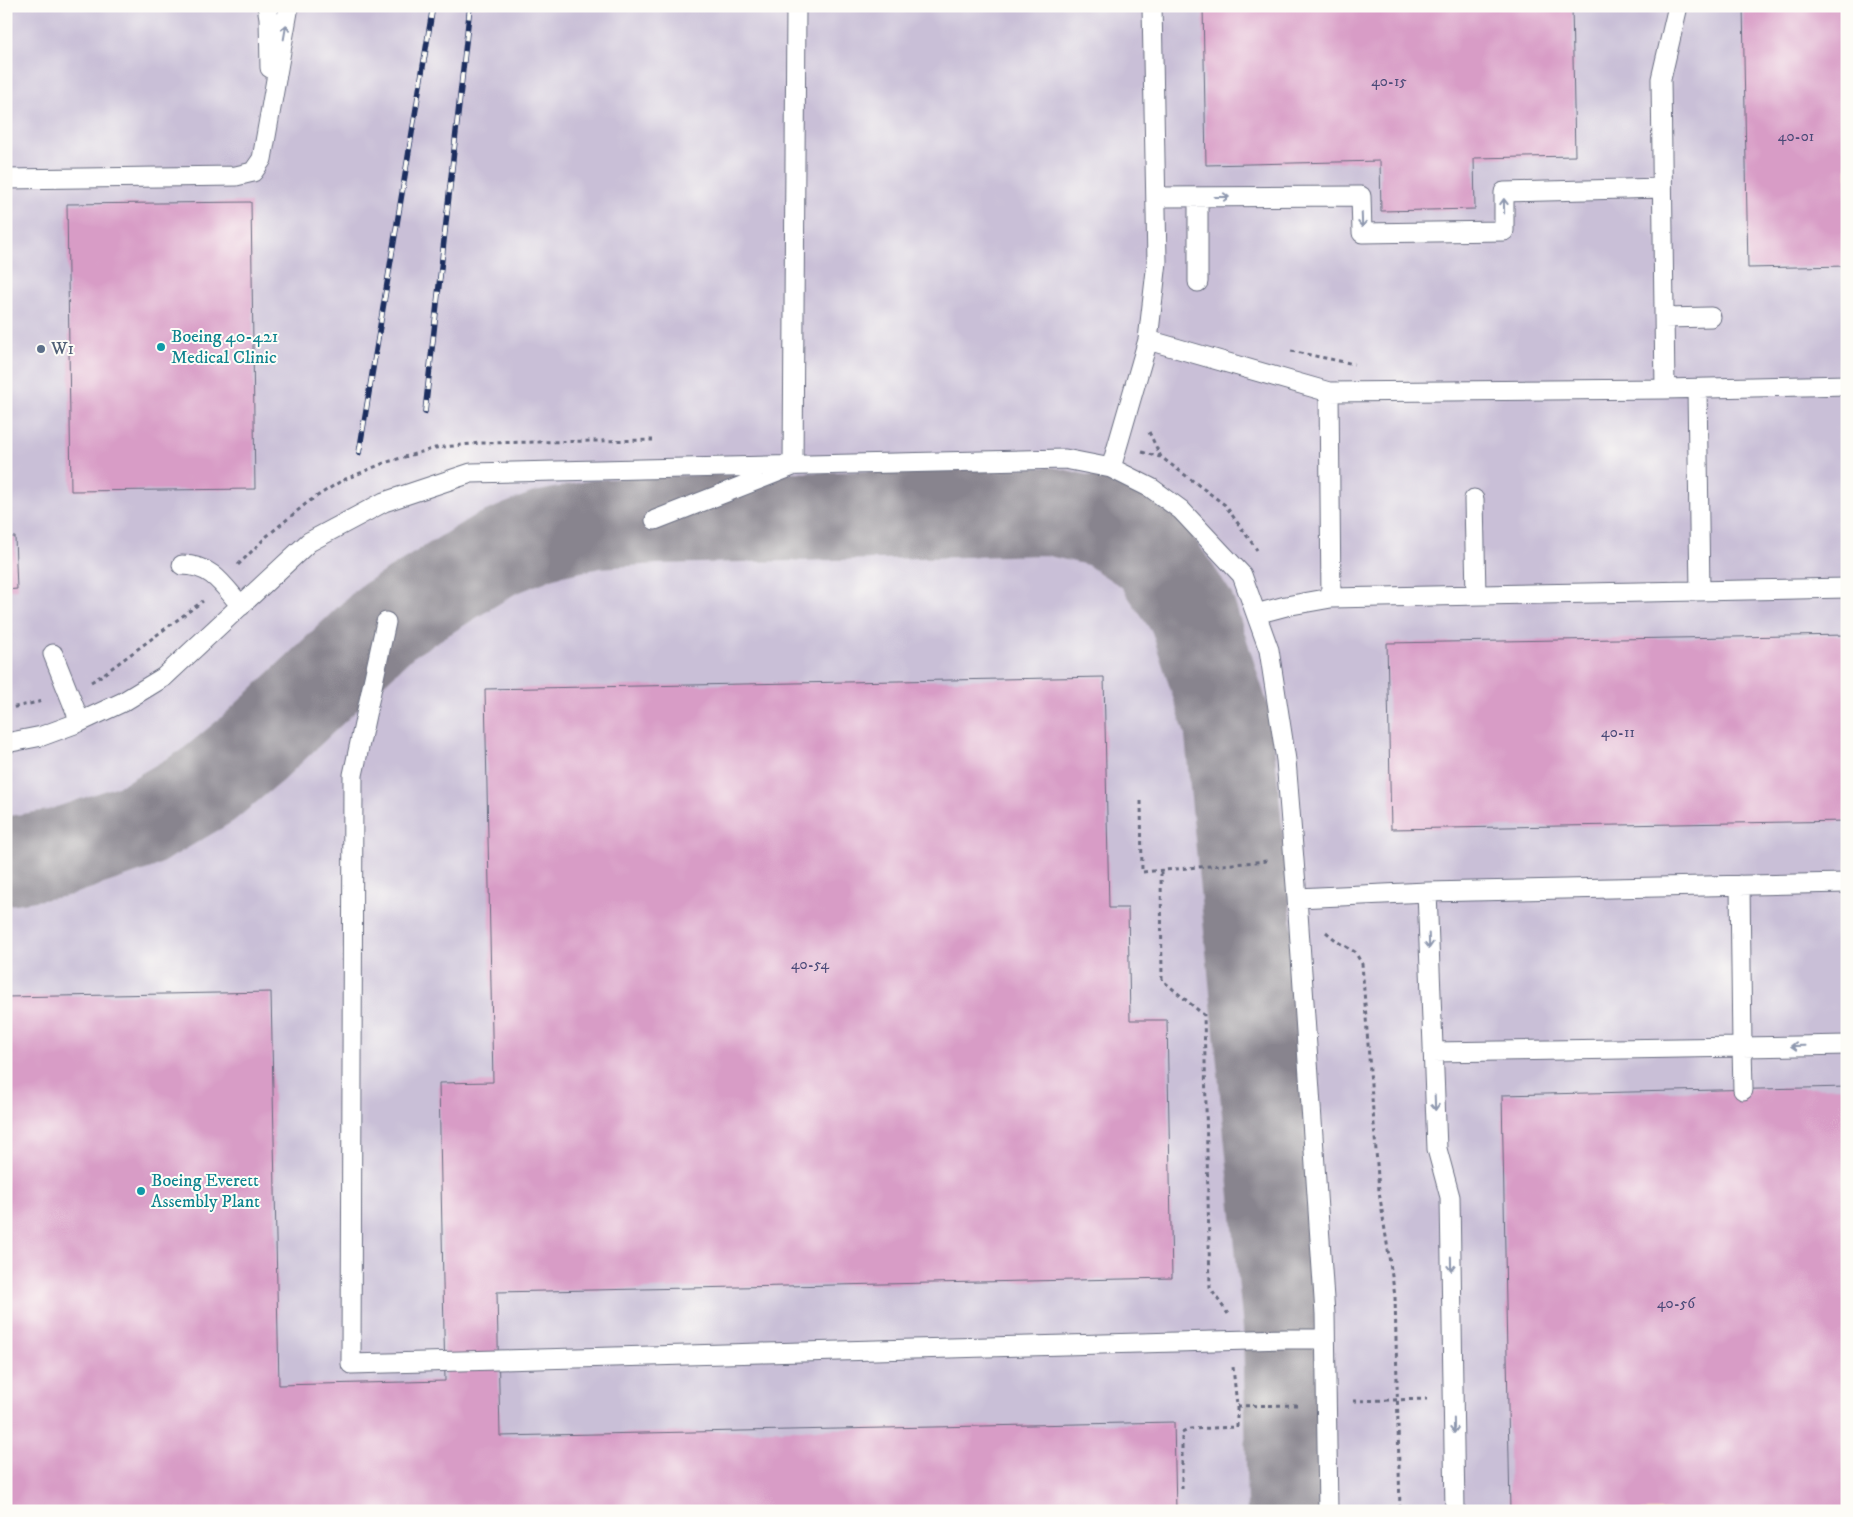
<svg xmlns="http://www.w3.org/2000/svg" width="1853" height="1517" viewBox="0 0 1853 1517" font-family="'IM FELL DW Pica',serif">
<rect width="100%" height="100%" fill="#fdfcf7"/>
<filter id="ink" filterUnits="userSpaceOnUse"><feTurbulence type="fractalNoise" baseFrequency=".02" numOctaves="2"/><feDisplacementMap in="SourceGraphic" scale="10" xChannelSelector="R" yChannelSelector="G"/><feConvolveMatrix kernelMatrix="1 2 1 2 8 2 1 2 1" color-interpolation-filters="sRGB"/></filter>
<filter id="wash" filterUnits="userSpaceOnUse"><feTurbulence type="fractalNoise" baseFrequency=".0096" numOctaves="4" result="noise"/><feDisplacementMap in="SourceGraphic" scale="20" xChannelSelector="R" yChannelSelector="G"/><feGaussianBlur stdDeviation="1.12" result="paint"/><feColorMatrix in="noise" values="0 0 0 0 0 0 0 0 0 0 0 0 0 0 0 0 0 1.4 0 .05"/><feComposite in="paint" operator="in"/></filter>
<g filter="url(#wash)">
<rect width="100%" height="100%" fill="#f4dabd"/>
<path fill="#c9bfd7" d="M 6,6 L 1847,6 L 1847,1511 L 6,1511 Z"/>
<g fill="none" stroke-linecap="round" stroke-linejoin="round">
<path stroke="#88848e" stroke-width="88" d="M 6,861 L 58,853 L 138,826 L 207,786 L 252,749 L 386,622 L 494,555 L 544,535 L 596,524 L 655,520 L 1049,511 L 1105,524 L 1153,555 L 1192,613 L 1228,725 L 1287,1327 L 1291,1511"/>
</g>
<g id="blocks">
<path fill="#d89cc6" d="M 1203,6 L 1572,6 L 1575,156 L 1474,158 L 1475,209 L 1381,211 L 1380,161 L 1206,165 Z
M 1743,6 L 1847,6 L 1847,266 L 1748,268 Z
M 251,202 L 255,489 L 71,491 L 67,204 Z
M 6,537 L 15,537 L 17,589 L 6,590 Z
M 1847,635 L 1847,821 L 1391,829 L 1387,643 Z
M 1104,677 L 1109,908 L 1128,908 L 1130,1020 L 1167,1020 L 1172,1278 L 497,1292 L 500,1436 L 1174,1422 L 1176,1511 L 6,1511 L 6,997 L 271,992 L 279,1385 L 445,1381 L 439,1083 L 493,1082 L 485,689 Z
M 1847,1087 L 1847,1511 L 1510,1511 L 1502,1095 Z"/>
</g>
</g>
<g filter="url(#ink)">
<use href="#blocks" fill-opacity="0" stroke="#676b7f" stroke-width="1"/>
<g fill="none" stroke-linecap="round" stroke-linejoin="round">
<g stroke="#676b7f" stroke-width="21">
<path id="lane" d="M 267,6 L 269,18 L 270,68
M 6,179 L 236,176 L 253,172 L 262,159 L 289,6
M 1156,197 L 1361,196 L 1362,233 L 1504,231 L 1504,192 L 1662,188
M 1198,197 L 1198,282
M 1664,318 L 1711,317
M 1148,340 L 1329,392 L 1665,389 L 1847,385
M 1665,389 L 1661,79 L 1678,6
M 1697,389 L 1700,591
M 1111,468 L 1148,340 L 1157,262 L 1152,6
M 1474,499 L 1476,595
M 655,520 L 793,466 L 796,6
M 182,565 C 212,565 223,585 241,606
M 1331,598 L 1847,588
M 1256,614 L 1286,606 L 1331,598 L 1329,392
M 386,622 L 353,775 L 351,1364 L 1287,1339 L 1325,1339
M 53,654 L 80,722
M 6,743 L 42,736 L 80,722 L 123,702 L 164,677 L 309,542 L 384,502 L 471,473 L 1065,459 L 1111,468 L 1151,488 L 1181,510 L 1242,575 L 1269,650 L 1286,760 L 1297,898 L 1325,1314 L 1328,1511
M 1427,892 L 1437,1149 L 1450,1197 L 1455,1511
M 1297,898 L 1427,892 L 1847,883
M 1433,1052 L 1742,1047 L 1740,885
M 1743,1090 L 1742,1047 L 1847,1045"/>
</g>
<path stroke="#676b7f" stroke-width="3" stroke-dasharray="4 4" stroke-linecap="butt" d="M 1291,351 L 1354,364
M 1149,432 L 1161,457 L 1225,505 L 1257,550
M 1142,452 L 1160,457
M 238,565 L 267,536 L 308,502 L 341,481 L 384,463 L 435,448 L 480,443 L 653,440
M 91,682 L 101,676 L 203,601
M 6,709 L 43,701
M 1141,801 L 1142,872 L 1267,861
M 1161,872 L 1162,980 L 1204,1015 L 1210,1288 L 1228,1314
M 1326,932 L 1338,942 L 1355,952 L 1362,964 L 1379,1191 L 1395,1296 L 1400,1511
M 1353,1401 L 1427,1399
M 1237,1406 L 1300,1405
M 1182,1489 L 1182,1433 L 1190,1429 L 1237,1427 L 1237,1406 L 1233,1367"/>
<use href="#lane" stroke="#fff" stroke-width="19"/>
<g stroke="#1b2f5e" stroke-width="5.5">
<path id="rail" d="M 425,412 L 470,6
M 359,453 L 433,6"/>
</g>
<use href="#rail" stroke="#fdfcf7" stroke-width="4" stroke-dasharray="11" stroke-linecap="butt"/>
</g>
<defs><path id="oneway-shaft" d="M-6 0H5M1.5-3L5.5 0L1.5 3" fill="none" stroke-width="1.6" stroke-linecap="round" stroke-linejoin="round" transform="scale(1.25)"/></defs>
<g stroke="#8d97ae">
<use href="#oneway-shaft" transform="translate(285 32) rotate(-80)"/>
<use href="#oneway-shaft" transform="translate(1222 197)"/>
<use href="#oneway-shaft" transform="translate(1504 206) rotate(-91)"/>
<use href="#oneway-shaft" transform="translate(1362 220) rotate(88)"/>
<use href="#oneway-shaft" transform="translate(1429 941) rotate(88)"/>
<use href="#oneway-shaft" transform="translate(1798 1046) rotate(179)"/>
<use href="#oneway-shaft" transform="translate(1435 1103) rotate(88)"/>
<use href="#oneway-shaft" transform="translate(1451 1264) rotate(89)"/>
<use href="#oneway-shaft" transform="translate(1454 1426) rotate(89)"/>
</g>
</g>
<g fill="#0f9aa8" stroke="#fdfcf7" stroke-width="2">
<circle cx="161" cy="347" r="5"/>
<circle cx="141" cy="1191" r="5"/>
</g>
<circle fill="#5c6f8a" stroke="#fdfcf7" stroke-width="2" cx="41" cy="349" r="5"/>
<g text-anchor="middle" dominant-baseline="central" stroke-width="4" stroke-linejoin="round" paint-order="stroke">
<g font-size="15" fill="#4a4a78">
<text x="1389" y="81">40-15</text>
<text x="1796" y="136">40-01</text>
<text x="1618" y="732">40-11</text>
<text x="810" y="964">40-54</text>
<text x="1676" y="1303">40-56</text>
</g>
<g font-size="18" fill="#0d838f" stroke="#fdfcf7" text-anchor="start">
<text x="171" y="337">Boeing 40-421<tspan x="171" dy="21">Medical Clinic</tspan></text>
<text x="151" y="1181">Boeing Everett<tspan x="151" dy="21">Assembly Plant</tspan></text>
</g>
<g font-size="18" fill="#4e5e75" stroke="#fdfcf7" text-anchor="start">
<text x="51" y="349">W1</text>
</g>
</g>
<rect width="1853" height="1517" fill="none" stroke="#fdfcf7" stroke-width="25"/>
</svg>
